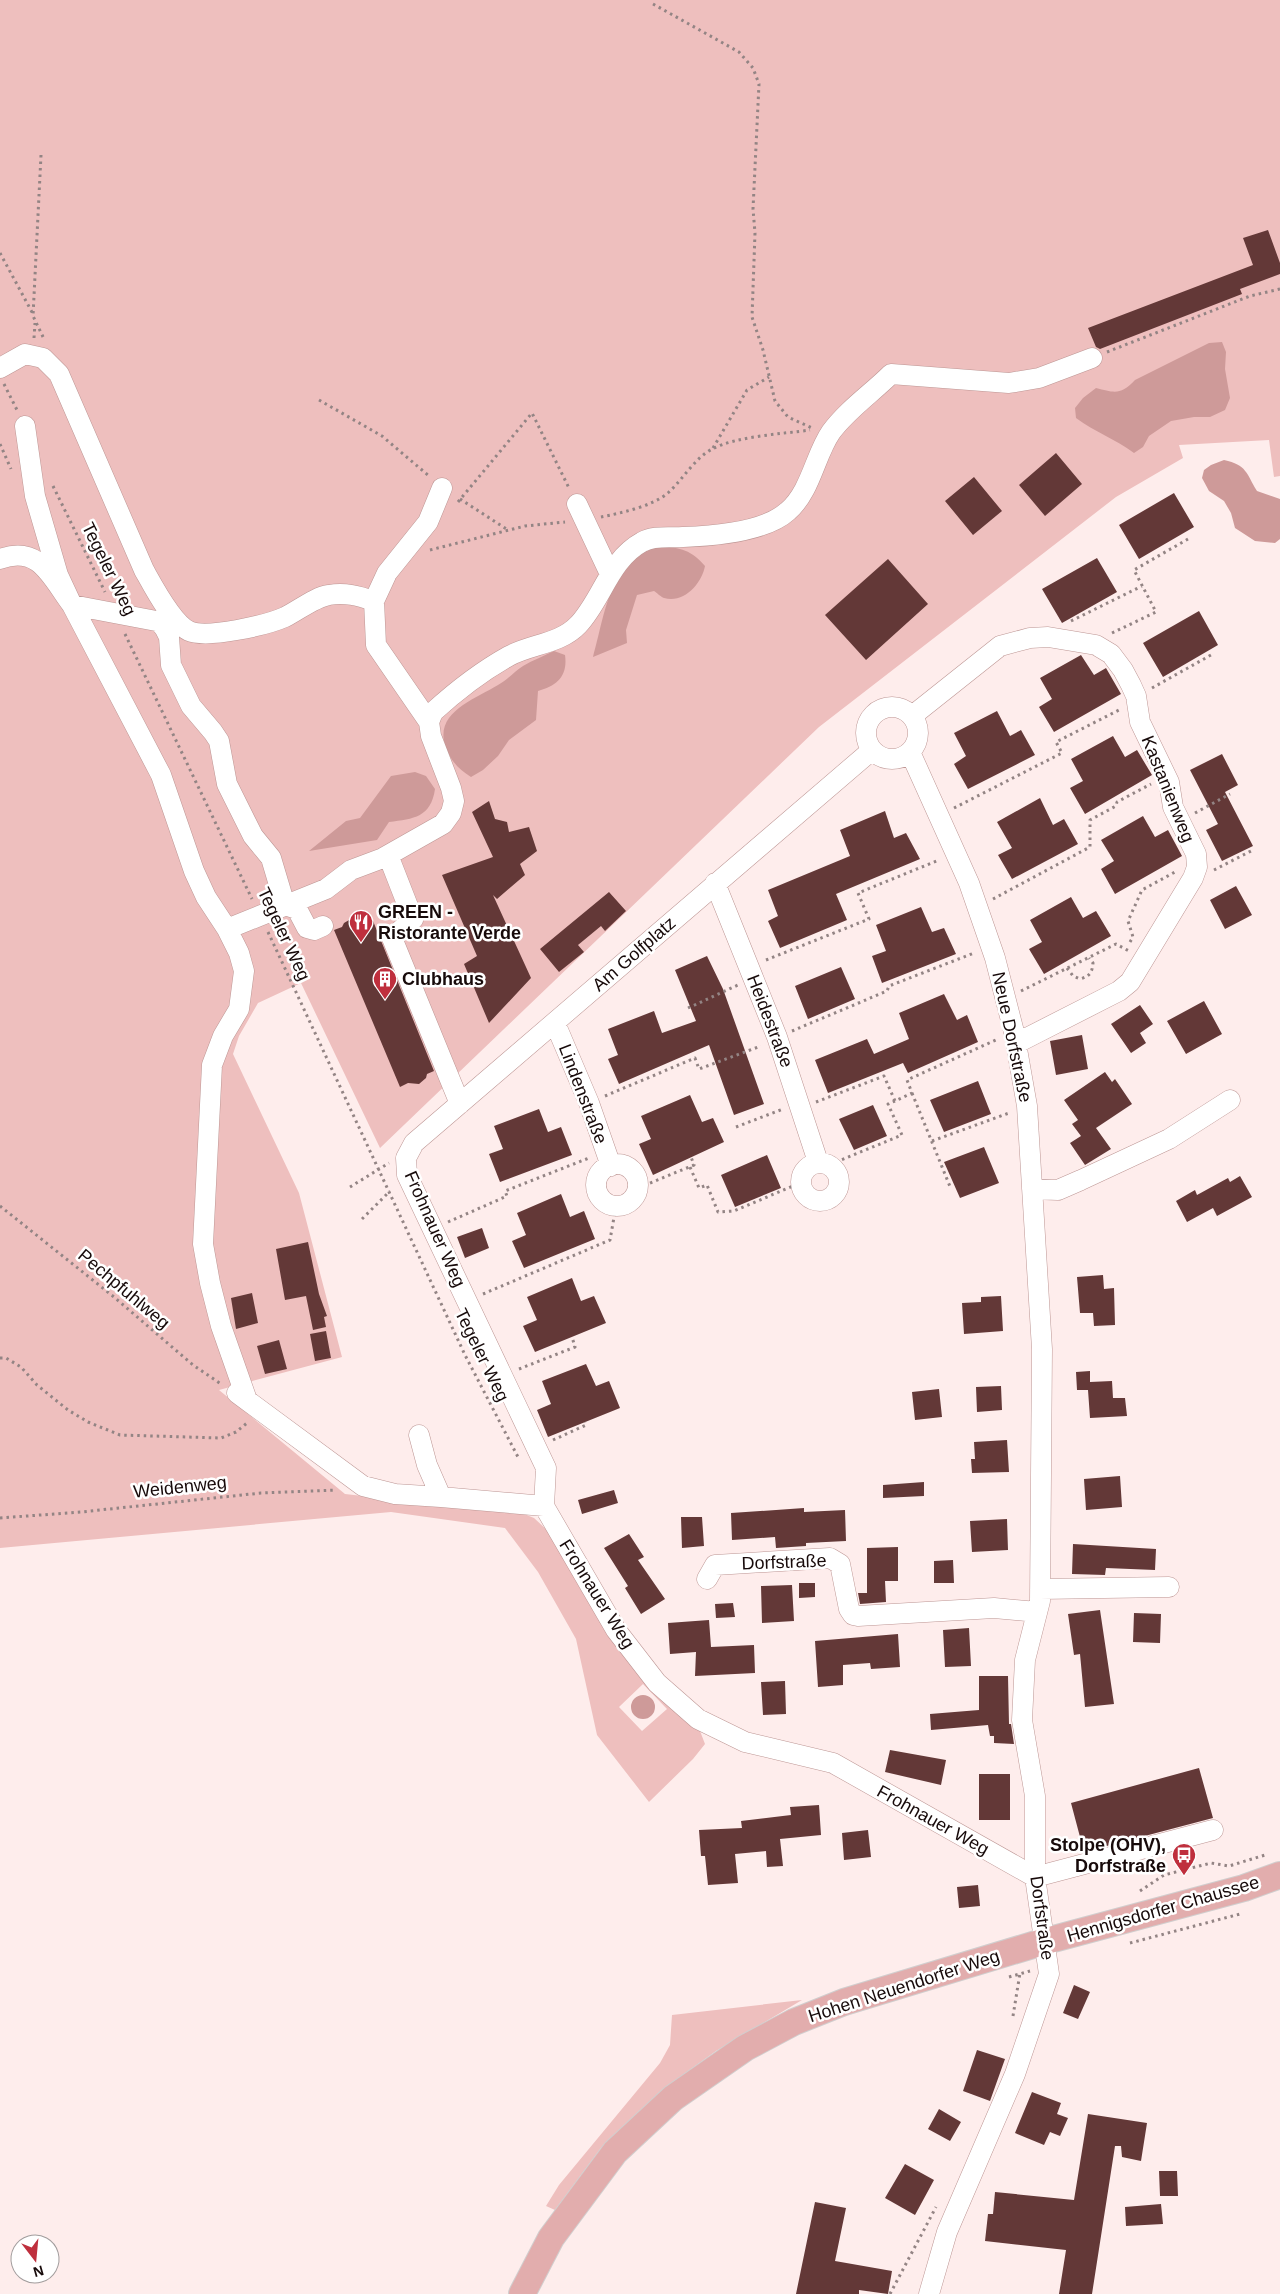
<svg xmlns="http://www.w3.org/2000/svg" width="1280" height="2294" viewBox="0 0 1280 2294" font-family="Arial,sans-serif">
<rect width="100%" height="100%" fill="#feedec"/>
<path fill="#eebfbe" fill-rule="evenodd" d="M 0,0 L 1280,0 L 1280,476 L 1274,477 L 1269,440 L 1179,445 L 1183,458 L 1116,497 L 819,727 L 380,1148 L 301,983 L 258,1003 L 239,1036 L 233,1054 L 299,1193 L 342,1357 L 219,1390 L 345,1494 L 524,1514 L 534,1518 L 548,1531 L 671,1709 L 700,1731 L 705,1744 L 693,1759 L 649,1802 L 597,1735 L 576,1639 L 538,1572 L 505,1528 L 391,1512 L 0,1548 ZM 643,1684 L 667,1709 L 642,1731 L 619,1707 Z
M 802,2000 L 716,2051 L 673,2082 L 601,2148 L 555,2210 L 546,2206 L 559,2185 L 660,2063 L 670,2045 L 672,2015 Z"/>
<path fill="#ce9a99" d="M 1222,342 L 1226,352 L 1225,369 L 1230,398 L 1225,410 L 1210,417 L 1194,417 L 1171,421 L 1149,436 L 1143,447 L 1134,453 C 1115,439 1095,432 1076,418 L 1075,408 L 1083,398 L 1096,388 C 1115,393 1121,395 1135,380 L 1209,343 Z
M 1224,460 C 1247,465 1246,473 1257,491 L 1280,499 L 1280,539 L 1275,543 L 1255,541 L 1235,528 L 1231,513 L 1224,501 L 1209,491 L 1202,478 L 1204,470 L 1211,465 Z
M 661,546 C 680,548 692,550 705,566 C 702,583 684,604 664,598 C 661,597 657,593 654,591 L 637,595 L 626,630 L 627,643 L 593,657 C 605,616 609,556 661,546 Z
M 554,651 L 565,655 C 568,676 557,686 538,691 L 536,720 L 509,740 L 498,756 L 483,770 L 471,777 C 458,769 450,760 445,745 C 435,712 475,699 498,685 C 507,680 514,672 523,666 C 533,660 544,656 554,651 Z
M 415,772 L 426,776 L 435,789 C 431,817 414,819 389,822 L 377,840 L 309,851 L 346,821 L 360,818 L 391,776 Z
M631 1707a12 12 0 1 1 24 0a12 12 0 1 1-24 0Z"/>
<path fill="#633837" d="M 1268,230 L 1280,263 L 1280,274 L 1240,289 L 1242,294 L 1100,349 L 1096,347 L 1088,328 L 1253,265 L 1243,238 Z
M 1056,453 L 1082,484 L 1045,516 L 1019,485 Z
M 974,477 L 1002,511 L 973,535 L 945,501 Z
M 1174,493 L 1194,527 L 1139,559 L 1119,525 Z
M 1097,558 L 1117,592 L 1062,623 L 1042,589 Z
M 888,559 L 928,604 L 866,660 L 825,615 Z
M 1199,611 L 1218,645 L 1163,677 L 1143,643 Z
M 1081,655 L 1094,675 L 1106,668 L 1121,694 L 1054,732 L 1039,707 L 1052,699 L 1040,678 Z
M 997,711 L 1010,736 L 1021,730 L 1035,755 L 968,789 L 954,764 L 966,756 L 954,733 Z
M 1113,736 L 1125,757 L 1137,750 L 1152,775 L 1085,814 L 1070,788 L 1083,781 L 1071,759 Z
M 1222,754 L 1238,785 L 1225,792 L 1253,846 L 1222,861 L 1206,830 L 1218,824 L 1190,770 Z
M 1040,798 L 1053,825 L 1064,819 L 1078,844 L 1012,879 L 998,855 L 1012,848 L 997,822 Z
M 489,801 L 495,819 L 507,822 L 509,832 L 529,827 L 537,851 L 520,864 L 525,875 L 497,899 L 493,895 L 531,978 L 489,1023 L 464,964 L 477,956 L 442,875 L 493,857 L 472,812 Z
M 885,811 L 894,838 L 906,833 L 920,859 L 836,894 L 847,920 L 780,948 L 768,921 L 778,916 L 768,890 L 850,856 L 840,830 Z
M 1143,816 L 1155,837 L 1168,830 L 1182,856 L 1115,894 L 1101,869 L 1114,861 L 1101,840 Z
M 1236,886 L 1252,915 L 1225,929 L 1210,900 Z
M 609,892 L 626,911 L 605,931 L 601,926 L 578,945 L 584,952 L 559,972 L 540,949 Z
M 1071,897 L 1083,918 L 1096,911 L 1111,936 L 1044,974 L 1029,949 L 1042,942 L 1030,920 Z
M 921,907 L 932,932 L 944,928 L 956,954 L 882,983 L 872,956 L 886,951 L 876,925 Z
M 356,916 L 361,918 L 371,916 L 434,1071 L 427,1074 L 426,1078 L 419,1084 L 408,1083 L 400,1087 L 334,930 L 342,927 L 344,923 Z
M 707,956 L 723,989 L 764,1104 L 734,1115 L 709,1045 L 619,1084 L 608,1059 L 618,1055 L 608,1029 L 654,1011 L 662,1033 L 696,1021 L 675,970 Z
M 841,967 L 855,999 L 808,1019 L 795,986 Z
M 944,994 L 957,1020 L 967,1015 L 978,1042 L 908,1073 L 903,1063 L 828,1093 L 815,1060 L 867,1039 L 874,1054 L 909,1039 L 899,1013 Z
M 1204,1001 L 1222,1034 L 1186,1054 L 1167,1021 Z
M 1140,1005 L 1153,1024 L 1140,1033 L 1146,1043 L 1131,1053 L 1111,1024 Z
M 1082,1035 L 1088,1069 L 1056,1075 L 1050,1041 Z
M 1105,1072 L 1112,1082 L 1115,1079 L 1132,1104 L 1096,1128 L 1111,1149 L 1085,1165 L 1070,1143 L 1081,1136 L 1072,1124 L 1078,1120 L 1064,1100 Z
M 978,1081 L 991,1114 L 944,1132 L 930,1100 Z
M 690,1095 L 702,1122 L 713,1118 L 724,1142 L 653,1175 L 639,1144 L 651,1139 L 641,1116 Z
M 873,1105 L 887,1136 L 854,1150 L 839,1119 Z
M 539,1109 L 548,1132 L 561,1127 L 572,1155 L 500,1182 L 489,1154 L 503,1149 L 494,1126 Z
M 984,1147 L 999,1183 L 960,1198 L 944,1162 Z
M 767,1155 L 781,1188 L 735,1207 L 721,1175 Z
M 1240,1176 L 1252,1197 L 1217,1216 L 1213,1208 L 1187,1222 L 1176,1201 L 1195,1190 L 1197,1195 L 1228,1178 L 1230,1182 Z
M 561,1194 L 570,1217 L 584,1211 L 595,1239 L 524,1268 L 512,1241 L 526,1235 L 517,1213 Z
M 482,1228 L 489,1248 L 465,1258 L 457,1237 Z
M 308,1242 L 319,1294 L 327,1316 L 324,1317 L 326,1327 L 313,1330 L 306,1296 L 285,1300 L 276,1249 Z
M 1103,1275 L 1104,1289 L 1114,1288 L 1115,1325 L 1094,1326 L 1093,1313 L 1080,1313 L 1077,1277 Z
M 572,1278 L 581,1301 L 594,1296 L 606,1323 L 535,1352 L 523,1326 L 537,1320 L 527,1297 Z
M 252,1293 L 258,1323 L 236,1329 L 231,1298 Z
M 1001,1296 L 1003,1331 L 964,1334 L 962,1303 L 981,1302 L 981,1297 Z
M 326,1331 L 331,1358 L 315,1361 L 310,1334 Z
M 279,1340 L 287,1369 L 265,1374 L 257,1346 Z
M 586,1364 L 596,1386 L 609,1381 L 620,1408 L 548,1437 L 537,1410 L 551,1404 L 542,1381 Z
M 1090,1371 L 1090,1382 L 1112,1381 L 1113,1398 L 1125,1398 L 1127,1416 L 1090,1418 L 1088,1390 L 1077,1390 L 1076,1372 Z
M 1001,1386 L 1002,1410 L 977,1412 L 976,1387 Z
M 939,1389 L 942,1417 L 915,1420 L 912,1392 Z
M 1007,1440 L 1009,1472 L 972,1473 L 971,1459 L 975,1459 L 974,1442 Z
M 1120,1476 L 1122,1507 L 1086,1510 L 1084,1479 Z
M 924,1482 L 924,1496 L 883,1498 L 883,1485 Z
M 614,1490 L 618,1503 L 582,1514 L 578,1500 Z
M 804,1508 L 804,1512 L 845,1510 L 846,1541 L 806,1543 L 806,1546 L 776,1548 L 775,1537 L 732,1540 L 731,1513 Z
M 681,1517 L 702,1517 L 704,1546 L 682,1548 Z
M 1007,1519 L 1008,1550 L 972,1552 L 970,1521 Z
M 629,1534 L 644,1557 L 638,1560 L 665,1599 L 641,1614 L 625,1588 L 628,1586 L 604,1548 Z
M 1073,1544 L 1156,1549 L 1155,1570 L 1106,1568 L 1105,1575 L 1072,1574 Z
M 898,1547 L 898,1581 L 885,1581 L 886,1602 L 860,1604 L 858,1593 L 867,1593 L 867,1548 Z
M 953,1560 L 954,1583 L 934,1583 L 934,1561 Z
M 799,1583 L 815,1583 L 815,1597 L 799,1598 Z
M 792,1585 L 794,1621 L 762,1623 L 761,1586 Z
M 733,1603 L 735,1617 L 716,1618 L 715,1604 Z
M 1100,1610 L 1114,1704 L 1085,1707 L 1080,1654 L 1074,1655 L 1068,1614 Z
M 1134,1613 L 1161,1614 L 1160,1643 L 1133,1642 Z
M 709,1620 L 711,1647 L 754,1645 L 755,1673 L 695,1676 L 696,1652 L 670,1654 L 668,1623 Z
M 969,1628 L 971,1666 L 945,1667 L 943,1630 Z
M 898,1634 L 900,1667 L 871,1669 L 870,1663 L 843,1665 L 843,1685 L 818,1687 L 815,1641 Z
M 979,1676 L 1008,1676 L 1009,1724 L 1011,1724 L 1014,1744 L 994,1743 L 994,1736 L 990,1736 L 988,1725 L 931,1730 L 930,1714 L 979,1710 Z
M 785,1681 L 786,1714 L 763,1715 L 761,1682 Z
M 890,1750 L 946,1760 L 941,1785 L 885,1772 Z
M 1199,1768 L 1213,1818 L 1084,1852 L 1071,1803 Z
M 979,1774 L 1010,1774 L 1010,1820 L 979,1820 Z
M 819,1805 L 821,1835 L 780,1839 L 783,1866 L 767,1867 L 766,1851 L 735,1854 L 738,1883 L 708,1885 L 705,1856 L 701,1856 L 699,1830 L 742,1828 L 741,1821 L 791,1815 L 790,1807 Z
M 868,1830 L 871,1857 L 844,1860 L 842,1833 Z
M 978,1885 L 980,1906 L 959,1908 L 957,1887 Z
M 1074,1985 L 1090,1992 L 1078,2019 L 1063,2013 Z
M 977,2050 L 1005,2059 L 990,2101 L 963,2091 Z
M 1032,2092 L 1061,2103 L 1057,2114 L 1068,2118 L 1060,2136 L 1050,2132 L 1044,2145 L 1015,2133 Z
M 939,2109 L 961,2122 L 950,2141 L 928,2129 Z
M 1088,2114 L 1147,2123 L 1141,2161 L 1122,2157 L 1121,2146 L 1115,2146 L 1092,2294 L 1059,2294 L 1066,2250 L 985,2241 L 988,2214 L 993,2214 L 995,2192 L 1074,2200 Z
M 905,2164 L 934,2180 L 915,2215 L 885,2198 Z
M 1159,2171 L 1177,2171 L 1178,2196 L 1160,2196 Z
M 815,2202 L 846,2208 L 835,2261 L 892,2271 L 888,2294 L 859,2290 L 859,2294 L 796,2294 Z
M 1161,2204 L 1163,2224 L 1126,2226 L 1125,2207 Z"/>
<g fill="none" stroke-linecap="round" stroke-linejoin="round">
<g stroke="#bd9694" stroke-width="21">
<path id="minor" d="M 0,368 L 25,354 L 43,358 L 59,374 L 144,570 C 153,586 172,623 189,631 C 207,639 267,625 285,617 C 299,610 315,597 329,595 C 345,592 359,596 374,601
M 25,426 L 35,496 L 58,575 L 72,605 L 161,775 L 194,871 L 206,897 L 227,929 L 239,953 L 244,971 L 239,1009 L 223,1036 L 212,1065 L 203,1244 L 210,1283 L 221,1326 L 247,1400
M 577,504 L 610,574
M 0,559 C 40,544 52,579 72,605 L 172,624
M 159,621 L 165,629 L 169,637 L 171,665 L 191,706 L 213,732 L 219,741 L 227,784 L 253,836 L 271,858 L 285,905 L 297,909 L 307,928 L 314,930 L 323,926
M866 733a26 26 0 1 1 52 0a26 26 0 1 1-52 0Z
M 912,716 L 1000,646 L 1030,638 L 1048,637 L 1096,645 L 1111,654 L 1123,670 L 1131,685 L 1136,696 L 1140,722 L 1169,782 L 1173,807 L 1196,854 L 1197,867 L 1193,878 L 1130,982 L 1119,991 L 1017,1043
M 429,722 L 376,645 L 374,601 L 387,573 L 428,522 L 442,488
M 872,750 L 414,1143 L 406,1158 L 407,1175 L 546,1468 L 544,1506 L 616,1630 L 657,1683 L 698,1719 L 745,1742 L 833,1763 L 1035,1877 L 1213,1830
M 910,752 L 969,883 L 995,958 L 1014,1032 L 1027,1106 L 1042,1349 L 1040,1601 L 1025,1660 L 1022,1720 L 1035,1796 L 1035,1877 L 1049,1974 L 1015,2074 L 947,2232 L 929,2294
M 388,855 L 413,919 L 392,938 L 460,1104
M 715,883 L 777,1037 L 818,1162
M 227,929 L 326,889 L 351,870 L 383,858 L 443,824 L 451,813 L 454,801 L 451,788 L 431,736 L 429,722 L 433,712 C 455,692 482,671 509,656 C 531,644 560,644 578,625 C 602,600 609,560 642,542 C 654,535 669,538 683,537 C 712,536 765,532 788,511 C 811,491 815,455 831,432 C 847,410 872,393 891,374 L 1009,383 L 1039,378 L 1092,358
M 555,1023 L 589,1103 L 611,1166
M801 1182a19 19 0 1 1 38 0a19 19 0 1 1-38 0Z
M596 1185a21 21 0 1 1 42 0a21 21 0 1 1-42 0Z
M 1032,1189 L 1058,1190 L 1081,1180 L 1169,1139 L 1230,1100
M 237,1393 L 363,1486 L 395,1494 L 441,1497
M 419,1435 L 427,1465 L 441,1497 L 544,1506
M 707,1579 L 715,1565 L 830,1558 L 840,1564 L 849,1609 L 853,1615 L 858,1616 L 994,1608 L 1037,1612
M 1040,1589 L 1169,1587"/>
</g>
<g stroke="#d1cece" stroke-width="28">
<path id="major" d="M 522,2294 L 551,2238 L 615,2152 L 673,2098 L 745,2048 L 794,2022 L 844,2002 L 1046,1941 L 1244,1888 L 1280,1875"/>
</g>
<path stroke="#938484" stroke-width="3" stroke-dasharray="2.5 4" stroke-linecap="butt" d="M 653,4 L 739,52 L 753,68 L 759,84 L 753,209 L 755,233 L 752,317 L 763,350 L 775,401 L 788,417 L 812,428
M 41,155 L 33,316 L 44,339
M 0,253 L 33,314
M 34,338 L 35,323
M 1107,352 L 1250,296 L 1280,289
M 4,384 L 17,410
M 319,400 L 382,436 L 429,476
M 0,444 L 11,469
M 713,448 L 747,390 L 769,377
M 53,486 L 105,592
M 460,499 L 508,530
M 458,502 L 532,413 L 569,488
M 601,517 C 621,513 654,506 669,492 C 684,478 694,459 712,449 C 737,436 782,434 810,430
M 430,550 L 525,526 L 565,522
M 1071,621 L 1142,586
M 1112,633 L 1156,612 L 1134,570 L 1188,539
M 125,634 L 252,899
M 1152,688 L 1211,655
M 954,808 L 1062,753 L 1056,742 L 1121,709
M 1195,813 L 1230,794
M 1214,870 L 1251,851
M 993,899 L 1090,847 L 1090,820 L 1116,806 L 1117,802 L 1151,784
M 268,932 L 465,1355 L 519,1459
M 1130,942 L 1133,937 L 1128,921 L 1142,890 L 1175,872
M 766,960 L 869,919 L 858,893 L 939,860
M 1067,968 L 1073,976 L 1080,979 C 1090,976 1092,973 1093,963 L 1089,958
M 1021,991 L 1116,944 L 1129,951
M 688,1008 L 738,985
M 792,1031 L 887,991 L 889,986 L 974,953
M 912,1093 L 951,1189
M 605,1096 L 695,1058 L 699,1069 L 761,1046
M 816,1102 L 884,1076 L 895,1101 L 912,1093 L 907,1080 L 998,1039
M 736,1127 L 783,1109
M 932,1141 L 1009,1113
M 836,1162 L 902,1135 L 888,1104 L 895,1101
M 690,1167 L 699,1188 L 707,1185 L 718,1212 L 734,1211 L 800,1183
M 350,1187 L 389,1163
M 638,1188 L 694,1165 L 691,1157
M 0,1206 L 114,1297 L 193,1365 L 221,1384
M 362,1219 L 390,1191
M 448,1222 L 507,1196 L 505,1191 L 589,1158
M 483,1294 L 610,1240 L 616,1206
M 0,1358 L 6,1358 L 21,1367 L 37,1385 L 68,1410 L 88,1422 L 120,1435 L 221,1438 L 236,1432 L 247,1423
M 519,1369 L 575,1347 L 572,1337
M 553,1440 L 586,1425 L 585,1422
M 0,1518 L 81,1512 L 261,1493 L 336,1490
M 1140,1891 L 1164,1875 L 1211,1863 L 1229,1866 L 1265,1855
M 1130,1943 L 1240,1914
M 1009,1977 L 1030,1971
M 1013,2016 L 1020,1973
M 890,2294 L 936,2207"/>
<use href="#minor" stroke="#fff" stroke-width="20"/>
<use href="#major" stroke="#e2adad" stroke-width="26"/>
</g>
<defs>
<g id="restaurant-pin" transform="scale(1.25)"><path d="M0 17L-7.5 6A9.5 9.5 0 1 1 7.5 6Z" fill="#bf2f3d" stroke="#fff"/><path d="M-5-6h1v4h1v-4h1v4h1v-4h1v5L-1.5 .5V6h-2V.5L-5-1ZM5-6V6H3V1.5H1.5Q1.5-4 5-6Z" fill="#fff"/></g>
<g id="building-pin" transform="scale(1.25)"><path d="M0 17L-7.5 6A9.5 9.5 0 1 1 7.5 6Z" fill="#bf2f3d" stroke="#fff"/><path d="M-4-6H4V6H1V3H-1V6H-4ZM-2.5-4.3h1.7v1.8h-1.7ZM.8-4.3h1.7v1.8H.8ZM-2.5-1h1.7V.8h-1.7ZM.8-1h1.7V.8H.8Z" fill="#fff"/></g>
<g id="bus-pin" transform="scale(1.25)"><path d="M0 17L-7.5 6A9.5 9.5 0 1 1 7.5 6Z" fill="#bf2f3d" stroke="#fff"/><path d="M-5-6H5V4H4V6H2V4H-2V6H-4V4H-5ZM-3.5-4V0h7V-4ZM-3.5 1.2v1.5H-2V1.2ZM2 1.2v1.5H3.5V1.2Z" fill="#fff"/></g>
</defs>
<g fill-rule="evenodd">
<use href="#restaurant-pin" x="361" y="922"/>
<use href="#building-pin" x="385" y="979"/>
<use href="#bus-pin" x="1184" y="1855"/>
</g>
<g text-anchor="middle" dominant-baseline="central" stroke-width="5" stroke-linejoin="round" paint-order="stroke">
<g font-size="18" fill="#170a0a" stroke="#fff">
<text transform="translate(109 569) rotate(64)">Tegeler Weg</text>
<text transform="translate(1168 789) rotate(68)">Kastanienweg</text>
<text transform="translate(284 934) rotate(65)">Tegeler Weg</text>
<text transform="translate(634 954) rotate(-41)">Am Golfplatz</text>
<text transform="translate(770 1021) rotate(69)">Heidestraße</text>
<text transform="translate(1012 1037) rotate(78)">Neue Dorfstraße</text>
<text transform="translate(583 1094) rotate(69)">Lindenstraße</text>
<text transform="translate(435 1229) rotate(66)">Frohnauer Weg</text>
<text transform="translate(124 1289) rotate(40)">Pechpfuhlweg</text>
<text transform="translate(482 1355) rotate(64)">Tegeler Weg</text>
<text transform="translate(180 1487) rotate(-6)">Weidenweg</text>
<text transform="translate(784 1562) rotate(-2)">Dorfstraße</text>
<text transform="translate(597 1594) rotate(58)">Frohnauer Weg</text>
<text transform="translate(933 1820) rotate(29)">Frohnauer Weg</text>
<text transform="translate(1163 1909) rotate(-16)">Hennigsdorfer Chaussee</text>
<text transform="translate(1042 1918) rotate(82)">Dorfstraße</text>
<text transform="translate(904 1986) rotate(-18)">Hohen Neuendorfer Weg</text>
</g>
<g font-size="18" font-weight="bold" fill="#170a0a" stroke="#fff" text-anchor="start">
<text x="378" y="912">GREEN -<tspan x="378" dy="21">Ristorante Verde</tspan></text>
<text x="402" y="979">Clubhaus</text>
<text x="1166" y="1845" text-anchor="end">Stolpe (OHV),<tspan x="1166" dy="21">Dorfstraße</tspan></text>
</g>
</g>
<g transform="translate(35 2259) rotate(164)"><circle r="24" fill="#ffffff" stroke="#a29d9d"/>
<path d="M0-4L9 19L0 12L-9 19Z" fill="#bf2f3d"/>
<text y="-8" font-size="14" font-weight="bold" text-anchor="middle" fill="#170a0a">N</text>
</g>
</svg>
